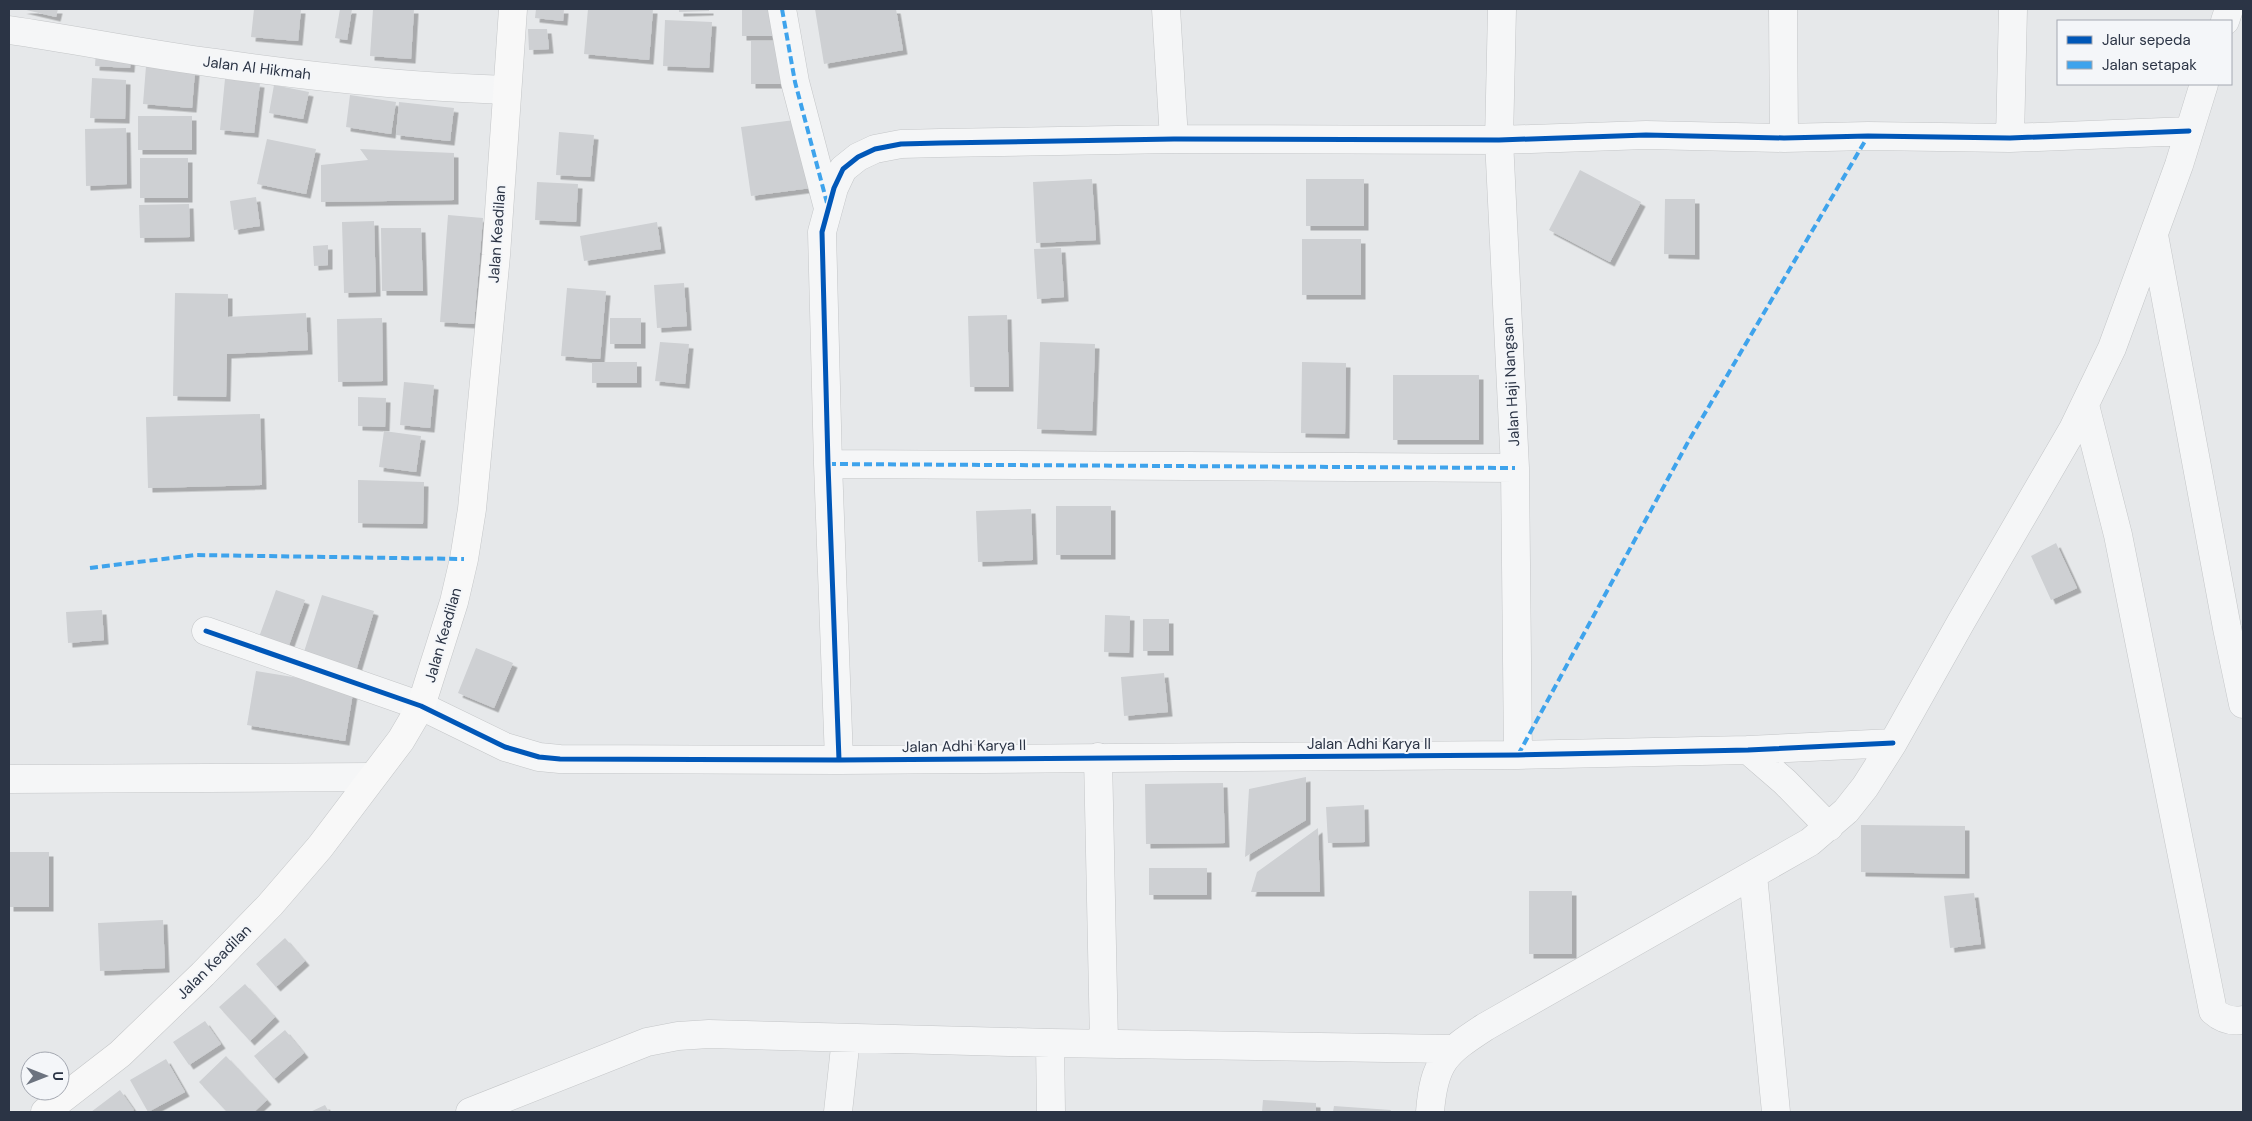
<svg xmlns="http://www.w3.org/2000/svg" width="2252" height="1121" viewBox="0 0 2252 1121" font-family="'DM Sans',sans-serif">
<defs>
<filter id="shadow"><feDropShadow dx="4.5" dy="4.5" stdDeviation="0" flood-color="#0004"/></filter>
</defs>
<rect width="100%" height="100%" fill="#e6e8ea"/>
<path fill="#ced0d3" filter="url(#shadow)" d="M 22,9 L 58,9 L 56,17 Z
M 254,9 L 301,9 L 298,41 L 251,37 Z
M 340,9 L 352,9 L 347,40 L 335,38 Z
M 373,9 L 414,9 L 411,59 L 370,56 Z
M 536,9 L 564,9 L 563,21 L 535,18 Z
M 588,9 L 653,9 L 649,60 L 584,54 Z
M 679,9 L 709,9 L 709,11 L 679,12 Z
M 742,9 L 777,9 L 777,36 L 742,36 Z
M 815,9 L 896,9 L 903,50 L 824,64 Z
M 665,20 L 712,22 L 709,68 L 663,66 Z
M 528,29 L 547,29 L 549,49 L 529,50 Z
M 751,41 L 783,41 L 783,84 L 751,84 Z
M 96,51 L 131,54 L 130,68 L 95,66 Z
M 146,66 L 195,71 L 192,108 L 143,104 Z
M 92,78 L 126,80 L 125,119 L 90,118 Z
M 225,79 L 260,83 L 254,133 L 220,130 Z
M 274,85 L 309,92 L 303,119 L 269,113 Z
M 350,95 L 396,102 L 391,134 L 346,127 Z
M 399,102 L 454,108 L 450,141 L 396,135 Z
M 138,116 L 192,116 L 192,150 L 138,150 Z
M 802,119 L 811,188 L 751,196 L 741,127 Z
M 126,128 L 127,184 L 86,186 L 85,129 Z
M 559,132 L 594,135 L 590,177 L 556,175 Z
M 267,139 L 316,149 L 306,194 L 257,184 Z
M 360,149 L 454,153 L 454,200 L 321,202 L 321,165 L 368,160 Z
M 140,158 L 188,158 L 188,198 L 140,198 Z
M 1580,170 L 1641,202 L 1610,262 L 1549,230 Z
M 1092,179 L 1096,240 L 1036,243 L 1033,182 Z
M 1306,179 L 1364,179 L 1364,226 L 1306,226 Z
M 537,182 L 578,184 L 576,222 L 535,220 Z
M 256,197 L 260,226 L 234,230 L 230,201 Z
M 1665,199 L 1695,199 L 1695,255 L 1664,254 Z
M 189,204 L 190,237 L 140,238 L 139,205 Z
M 448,215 L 483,218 L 474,324 L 440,322 Z
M 374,221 L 376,292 L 344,293 L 342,222 Z
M 657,222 L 661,249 L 584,261 L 580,236 Z
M 381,228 L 421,228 L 423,291 L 382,291 Z
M 1302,239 L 1361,239 L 1361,295 L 1302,295 Z
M 328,245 L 328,265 L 314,266 L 313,246 Z
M 1061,248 L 1064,297 L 1037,299 L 1034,249 Z
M 684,283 L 687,326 L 657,328 L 654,285 Z
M 567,288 L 606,291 L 600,359 L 561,356 Z
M 175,293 L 228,294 L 228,317 L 306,313 L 308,350 L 227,354 L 226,397 L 173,396 Z
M 1007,315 L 1009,387 L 970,387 L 968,316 Z
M 382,318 L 383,381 L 338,382 L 337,319 Z
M 610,318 L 641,318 L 641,344 L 610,344 Z
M 660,342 L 689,344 L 685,384 L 655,381 Z
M 1040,342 L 1095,344 L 1092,431 L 1037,429 Z
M 592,362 L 637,362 L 637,383 L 592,383 Z
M 1302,362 L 1346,363 L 1345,434 L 1301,433 Z
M 1393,375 L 1479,375 L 1479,440 L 1393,440 Z
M 404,382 L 434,385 L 430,428 L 400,425 Z
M 358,397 L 386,398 L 385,427 L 358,426 Z
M 260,414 L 262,485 L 148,488 L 146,417 Z
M 384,431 L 421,436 L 416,472 L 379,467 Z
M 358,480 L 424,482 L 423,524 L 358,523 Z
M 1056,506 L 1111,506 L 1111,555 L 1056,555 Z
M 1031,509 L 1033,560 L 978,562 L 976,511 Z
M 2056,543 L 2077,588 L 2051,600 L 2031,556 Z
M 276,590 L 305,600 L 288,648 L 259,637 Z
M 322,595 L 374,611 L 356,671 L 303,655 Z
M 102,610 L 104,640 L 68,643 L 66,612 Z
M 1105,615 L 1130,616 L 1129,653 L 1104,652 Z
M 1143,619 L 1169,619 L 1169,651 L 1143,651 Z
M 476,648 L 513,663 L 494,708 L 458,693 Z
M 256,671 L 354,687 L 345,741 L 247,725 Z
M 1164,673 L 1168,712 L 1124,716 L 1121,677 Z
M 1306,777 L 1306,820 L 1245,857 L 1249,789 Z
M 1223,783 L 1225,843 L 1146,844 L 1145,784 Z
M 1364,805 L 1365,842 L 1328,843 L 1326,807 Z
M 1861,825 L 1965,826 L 1965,874 L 1861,872 Z
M 1318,828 L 1320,892 L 1251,892 L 1257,872 Z
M 10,852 L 49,852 L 49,907 L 9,907 Z
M 1149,868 L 1207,868 L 1207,895 L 1149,895 Z
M 1529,891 L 1572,891 L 1572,954 L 1529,954 Z
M 1974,893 L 1981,944 L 1950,948 L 1944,896 Z
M 163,920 L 165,968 L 100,971 L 98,923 Z
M 285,938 L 305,961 L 276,987 L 256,964 Z
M 245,984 L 275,1017 L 250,1041 L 219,1007 Z
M 205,1021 L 221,1044 L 189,1065 L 173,1042 Z
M 285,1030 L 304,1053 L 274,1079 L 254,1056 Z
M 226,1056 L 267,1100 L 254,1112 L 227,1112 L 199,1082 Z
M 166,1059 L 185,1092 L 148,1112 L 130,1080 Z
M 120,1090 L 134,1110 L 131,1112 L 91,1112 Z
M 1263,1100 L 1316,1103 L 1316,1112 L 1262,1112 Z
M 325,1105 L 329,1112 L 310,1112 Z
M 1334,1106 L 1391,1110 L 1390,1112 L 1333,1112 Z"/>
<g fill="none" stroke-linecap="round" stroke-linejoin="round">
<g stroke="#c4c6c8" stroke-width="29">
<path id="street" d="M 782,9 L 795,82 L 828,208
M 1166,9 L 1174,139
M 1502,9 L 1499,140 L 1515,468 L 1518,755
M 1783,9 L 1784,138
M 2225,21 L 2229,9
M 9,30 C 78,40 146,54 215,63 C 312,77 409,87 507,90
M 2010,138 L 2013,9
M 2154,235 L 2227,628 L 2243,704
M 2085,405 L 2118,535 L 2213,1011 C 2222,1019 2231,1022 2243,1020
M 828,464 L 1515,468
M 206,631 L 421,706 L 505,747 L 539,757 L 560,759 L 839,760 L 1518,755 L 1748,750 L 1893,743
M 1748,750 L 1785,782 L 1829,827
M 1098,757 L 1104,1042
M 839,760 L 828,464 L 822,232 L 834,188 L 843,169 L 858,157 L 875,149 L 901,144 L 940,143 L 1174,139 L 1499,140 L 1646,135 L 1784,138 L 1868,136 L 2010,138 L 2189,131
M 9,779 L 372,777
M 1753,875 L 1776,1112
M 1050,1043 L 1051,1112
M 470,1112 L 647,1042 L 678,1036 L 709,1034 L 1050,1043 L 1452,1049
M 838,1112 L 846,1038
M 1430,1112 C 1434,1062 1445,1053 1485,1027 L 1810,842 L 1846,811 L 1865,787 L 1893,743 L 1961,622 L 2073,429 L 2112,348 L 2179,165 L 2204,84"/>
</g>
<g stroke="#c4c6c8" stroke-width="29">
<path id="secondary" d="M 45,1112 L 120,1054 L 203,974 L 270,905 L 320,847 L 401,740 L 421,706 L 454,602 L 464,559 L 472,509 L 496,255 L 513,9"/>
</g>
<use href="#street" stroke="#f5f6f7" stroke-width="28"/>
<use href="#secondary" stroke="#f8f8f8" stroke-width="28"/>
<path stroke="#3ea3ec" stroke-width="4" stroke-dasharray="8 4" stroke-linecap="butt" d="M 782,9 L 795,82 L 827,203
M 828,464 L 1515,468
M 90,568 L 195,555 L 464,559
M 1518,755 L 1688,442 L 1868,136"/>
<g stroke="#f4f6f9" stroke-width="8">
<path id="cycleway" d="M 206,631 L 421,706 L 505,747 L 539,757 L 560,759 L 839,760 L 1518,755 L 1748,750 L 1893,743
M 839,760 L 828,464 L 822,232 L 834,188 L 843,169 L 858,157 L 875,149 L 901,144 L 940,143 L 1174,139 L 1499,140 L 1646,135 L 1784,138 L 1868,136 L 2010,138 L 2189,131"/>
</g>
<use href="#cycleway" stroke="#0057b8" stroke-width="5"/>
</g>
<g text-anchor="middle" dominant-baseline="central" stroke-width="4" stroke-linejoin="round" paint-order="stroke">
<g font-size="15" fill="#2b3445" stroke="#f4f6f9">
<text transform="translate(257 68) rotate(7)">Jalan Al Hikmah</text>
<text transform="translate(497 234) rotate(-86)">Jalan Keadilan</text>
<text transform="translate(1511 382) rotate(-93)">Jalan Haji Nangsan</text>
<text transform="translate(443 635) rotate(-74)">Jalan Keadilan</text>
<text x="1369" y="744">Jalan Adhi Karya II</text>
<text transform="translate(964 746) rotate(-1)">Jalan Adhi Karya II</text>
<text transform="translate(214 962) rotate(-45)">Jalan Keadilan</text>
</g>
</g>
<rect width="2252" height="1121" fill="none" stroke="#2b3445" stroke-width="20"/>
<rect x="2057" y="20" width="175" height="65" fill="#f4f6f9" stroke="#a4a8b1"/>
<rect x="2067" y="36" width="25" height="8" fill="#0057b8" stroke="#a4a8b1"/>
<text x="2102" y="45" font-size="15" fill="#2b3445">Jalur sepeda</text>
<rect x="2067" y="61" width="25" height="8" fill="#3ea3ec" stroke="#a4a8b1"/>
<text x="2102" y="70" font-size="15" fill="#2b3445">Jalan setapak</text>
<g transform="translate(45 1076) rotate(90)"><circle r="24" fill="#f4f6f9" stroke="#a4a8b1"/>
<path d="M0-4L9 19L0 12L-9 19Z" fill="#6c737f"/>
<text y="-8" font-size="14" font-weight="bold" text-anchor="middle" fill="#2b3445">U</text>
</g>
</svg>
